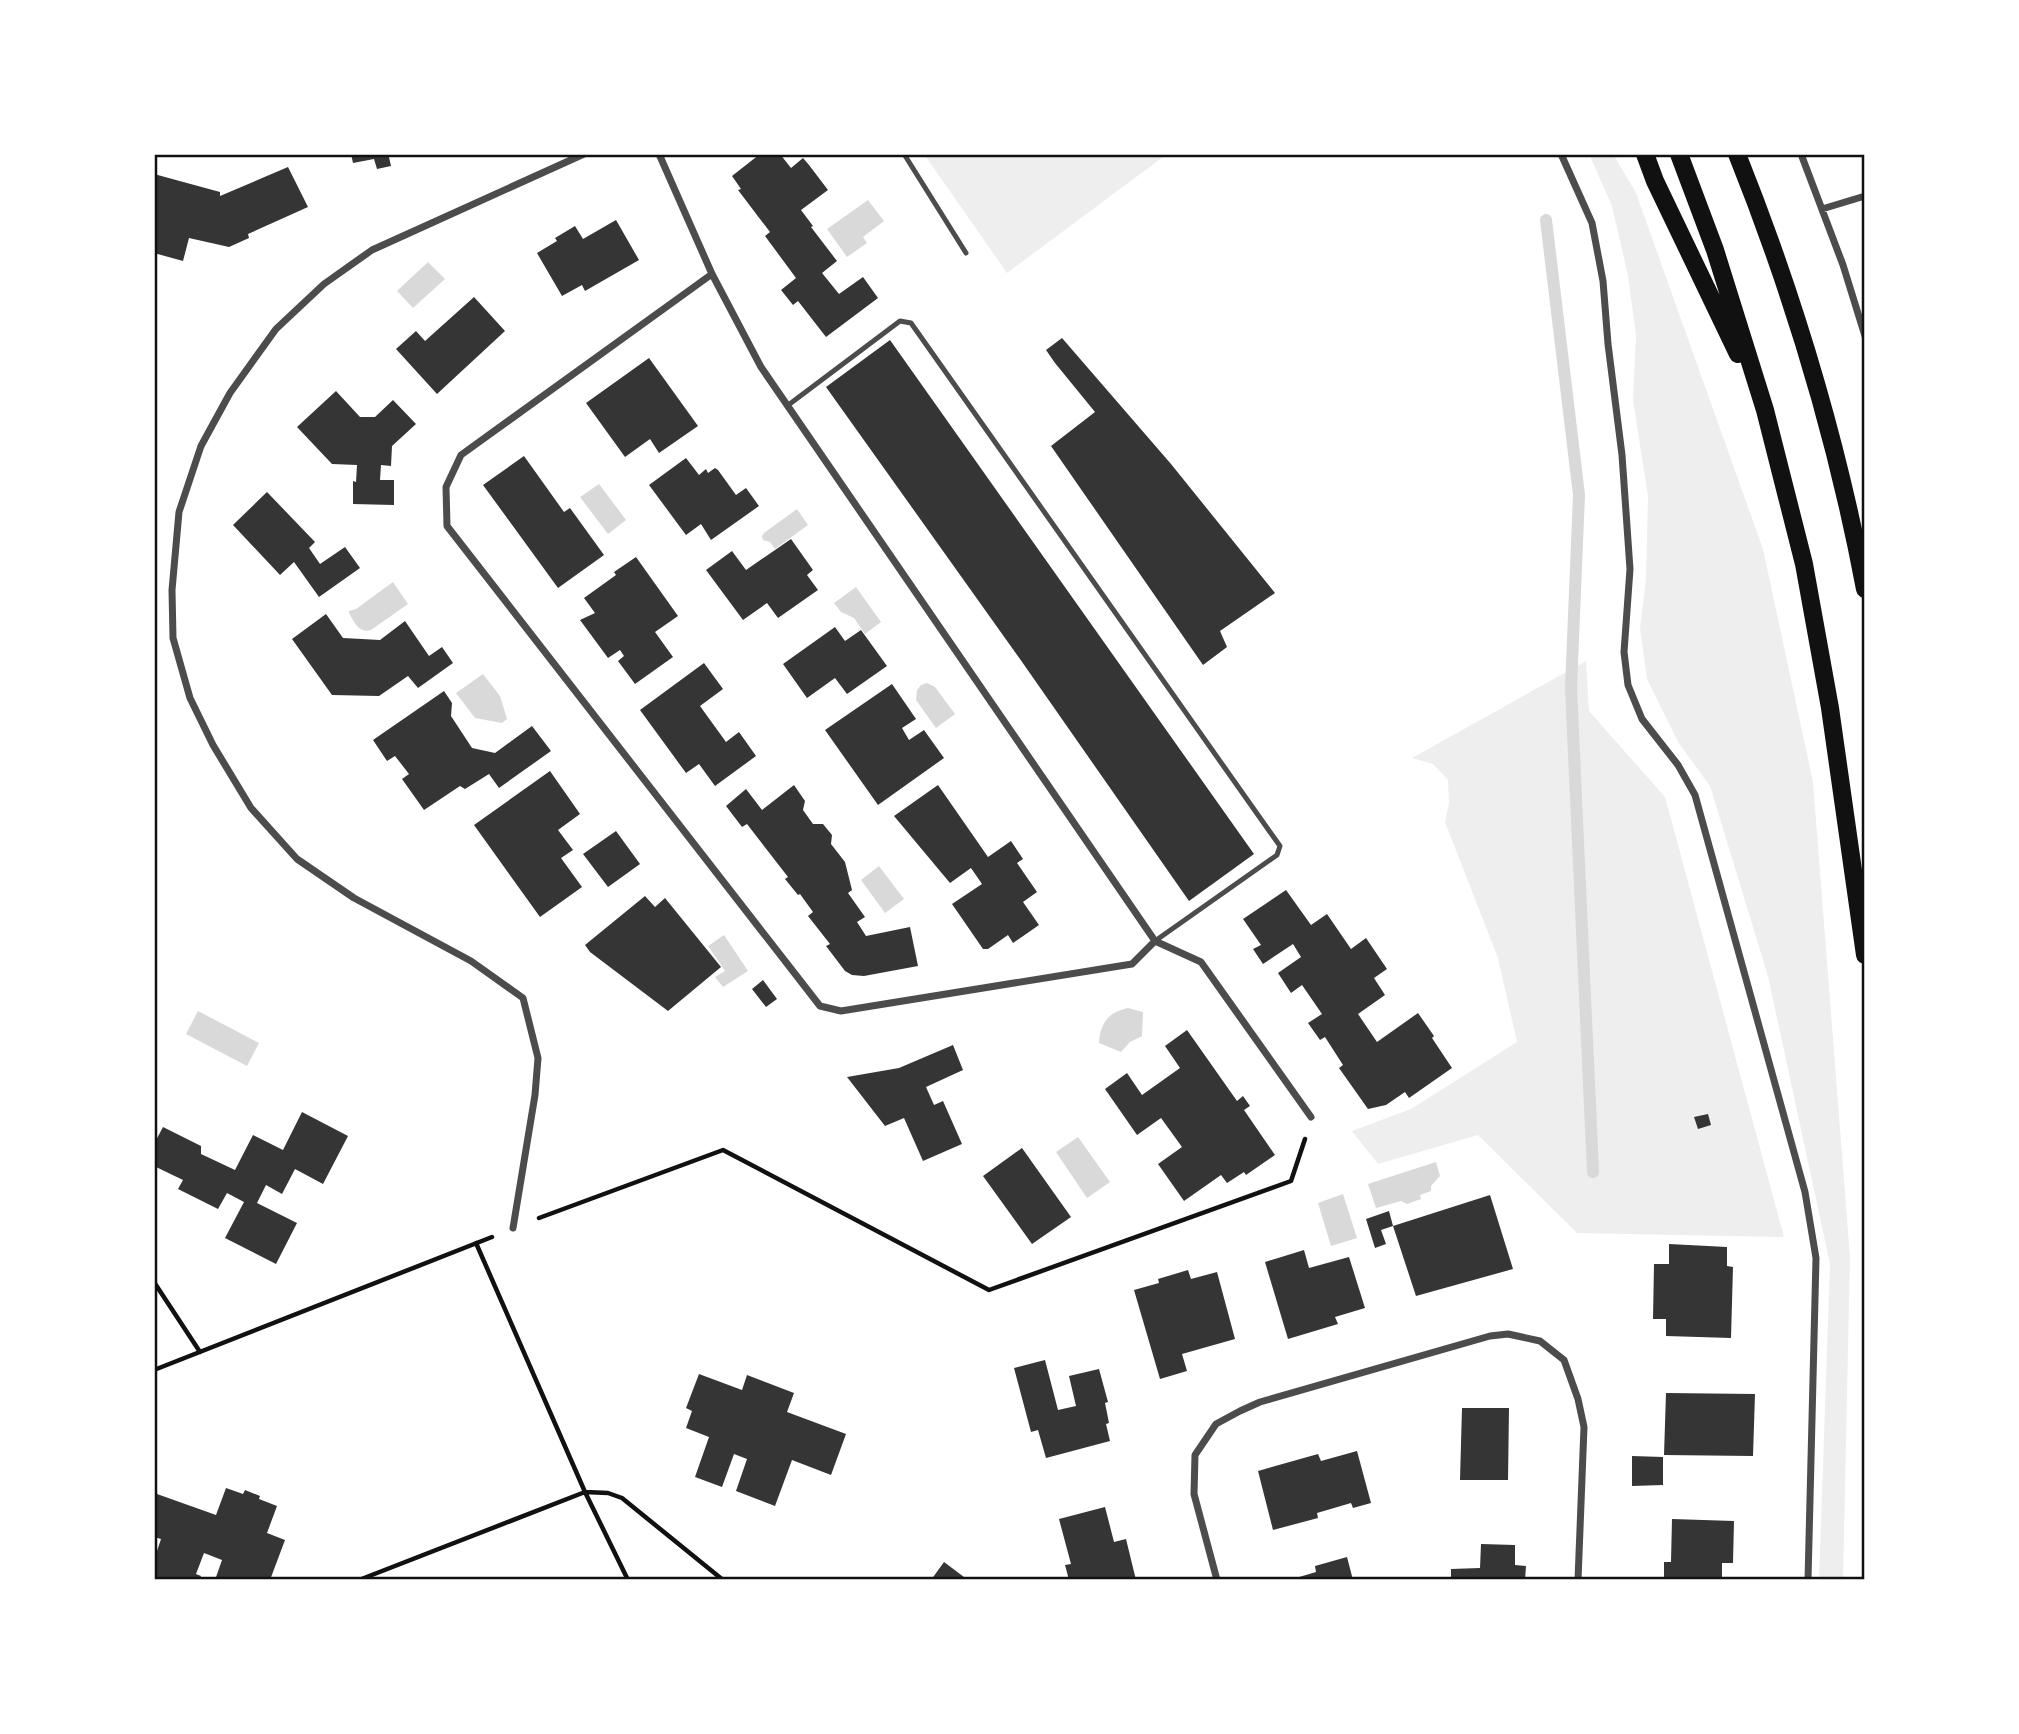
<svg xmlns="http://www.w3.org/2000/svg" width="2019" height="1734" viewBox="0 0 2019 1734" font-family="'Fira Sans',sans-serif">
<rect width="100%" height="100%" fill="#fff"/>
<path fill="#eee" d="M 924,154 L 1167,154 L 1007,273 Z
M 1589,154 L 1613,154 L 1636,193 L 1763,549 L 1813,782 L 1850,1257 L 1843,1580 L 1819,1580 L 1830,1264 L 1768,976 L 1710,786 L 1678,742 L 1647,679 L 1640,628 L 1646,579 L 1648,496 L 1633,400 L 1636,335 L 1628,276 L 1612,206 Z
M 1586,661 L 1589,711 L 1665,797 L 1784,1237 L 1577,1233 L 1478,1135 L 1378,1164 L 1352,1131 L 1411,1109 L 1517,1042 L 1498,958 L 1445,822 L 1449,803 L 1448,780 L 1433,764 L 1412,758 Z"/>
<path fill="#d9d9d9" d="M 868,200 L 884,221 L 863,237 L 867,243 L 847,257 L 827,229 Z
M 428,262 L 445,279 L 413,308 L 397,291 Z
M 599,484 L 626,520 L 608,534 L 580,497 Z
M 797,509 L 808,525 L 775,549 L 770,542 L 763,540 L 762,536 L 764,533 Z
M 393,582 L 408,604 L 371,630 C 359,634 354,622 349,613 L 349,611 L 356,609 Z
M 856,587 L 881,622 L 865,634 L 854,618 L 841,612 L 834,603 Z
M 483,674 L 500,696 L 507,719 L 502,723 L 475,718 L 456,693 Z
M 927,683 L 935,687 L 955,714 L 936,728 L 916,700 L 917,690 L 921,685 Z
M 879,866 L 904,899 L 885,913 L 861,880 Z
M 724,935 L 748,971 L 723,987 L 715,977 L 725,971 L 708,946 Z
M 1128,1008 L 1143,1012 L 1142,1036 L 1130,1042 L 1121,1052 L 1099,1043 C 1100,1023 1109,1012 1128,1008 Z
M 198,1011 L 259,1043 L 247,1066 L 186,1034 Z
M 1078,1137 L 1110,1182 L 1087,1198 L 1056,1152 Z
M 1436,1162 L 1440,1176 L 1431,1186 L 1431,1191 L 1420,1195 L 1421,1199 L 1407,1204 L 1401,1201 L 1376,1208 L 1368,1184 Z
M 1343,1194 L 1357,1238 L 1331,1246 L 1318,1203 Z"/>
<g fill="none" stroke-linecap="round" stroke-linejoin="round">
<path stroke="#d9d9d9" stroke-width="12" d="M 1546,220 L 1579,495 L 1571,688 L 1593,1172"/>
</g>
<path fill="#353535" d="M 351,154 L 396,154 L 396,155 L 389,157 L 391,166 L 377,169 L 374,159 L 353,163 Z
M 760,154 L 780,154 L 791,168 L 803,158 L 809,165 L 828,190 L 801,210 L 813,226 L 811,227 L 837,261 L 822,273 L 839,294 L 863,277 L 878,298 L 826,337 L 798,301 L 793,305 L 781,290 L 796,278 L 765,236 L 770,232 L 738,190 L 741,189 L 732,176 Z
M 288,167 L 308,207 L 248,234 L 249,238 L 229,247 L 189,238 L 183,261 L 154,253 L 154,174 L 220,192 L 220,196 Z
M 616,220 L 639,260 L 585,291 L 582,285 L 562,296 L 537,253 L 557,241 L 555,238 L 575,226 L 583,239 Z
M 474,297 L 505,331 L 437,394 L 396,349 L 416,331 L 425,341 Z
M 1062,338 L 1171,464 L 1275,593 L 1220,631 L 1227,647 L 1203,665 L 1051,446 L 1095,412 L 1055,363 L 1046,350 Z
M 890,340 L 1254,854 L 1189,901 L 1020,659 L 826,387 Z
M 649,358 L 698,426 L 659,453 L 650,439 L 625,457 L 586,403 Z
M 336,391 L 360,417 L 375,417 L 393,400 L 416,424 L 392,446 L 391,466 L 381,465 L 380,480 L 394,480 L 394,505 L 353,504 L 353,481 L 356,482 L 357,465 L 332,464 L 297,427 Z
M 524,456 L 564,512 L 570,508 L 604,555 L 558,588 L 483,485 Z
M 686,458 L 699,475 L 706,469 L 708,473 L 715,468 L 718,470 L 736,495 L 746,488 L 759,506 L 711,540 L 701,524 L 686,535 L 649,485 Z
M 267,492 L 315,542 L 309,548 L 320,564 L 345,547 L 360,568 L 319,597 L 294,562 L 280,575 L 233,525 Z
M 791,539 L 813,570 L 807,575 L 818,590 L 778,618 L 767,603 L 743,620 L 706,570 L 732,551 L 746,570 Z
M 636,557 L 678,616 L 655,632 L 673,657 L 635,684 L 618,661 L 624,656 L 620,650 L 608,658 L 580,620 L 595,613 L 584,598 L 616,575 L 614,572 Z
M 326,614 L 343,638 L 380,640 L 405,621 L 429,656 L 442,647 L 453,663 L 418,688 L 408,676 L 379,696 L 332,695 L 292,639 Z
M 835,627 L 845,641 L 861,630 L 887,666 L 847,694 L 835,678 L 807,698 L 783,664 Z
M 704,663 L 723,689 L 700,706 L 726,742 L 739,732 L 756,756 L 715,786 L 699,764 L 686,773 L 640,710 Z
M 892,684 L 916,719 L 902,728 L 909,740 L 924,730 L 944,758 L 878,805 L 825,730 Z
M 444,691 L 452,703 L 451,716 L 472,748 L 495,753 L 532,726 L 551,751 L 499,788 L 489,774 L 465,789 L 460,786 L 424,810 L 402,779 L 409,774 L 395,756 L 387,761 L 373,740 Z
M 550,771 L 580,814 L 558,830 L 573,850 L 561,858 L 582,887 L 540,917 L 474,825 Z
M 794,785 L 805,801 L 803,810 L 813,824 L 823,824 L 832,835 L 831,844 L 845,862 L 852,890 L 848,893 L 865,917 L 857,922 L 866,936 L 910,927 L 918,966 L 864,976 L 852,975 L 845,971 L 826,946 L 830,944 L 808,916 L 813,912 L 800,894 L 798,895 L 785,879 L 788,877 L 747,824 L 742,827 L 726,806 L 746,789 L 762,810 Z
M 938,785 L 988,857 L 1011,841 L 1023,859 L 1017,863 L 1037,892 L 1023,902 L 1039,925 L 1013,943 L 1008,935 L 988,949 L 983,949 L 952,904 L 982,884 L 971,868 L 950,883 L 894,816 Z
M 616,831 L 640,864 L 608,887 L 583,854 Z
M 1286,890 L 1311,925 L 1327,914 L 1351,949 L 1366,938 L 1387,969 L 1374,978 L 1385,995 L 1358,1014 L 1377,1042 L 1418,1013 L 1434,1036 L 1432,1038 L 1452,1068 L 1409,1098 L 1405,1092 L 1386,1105 L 1368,1109 L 1339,1068 L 1343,1065 L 1325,1037 L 1320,1040 L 1308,1023 L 1322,1014 L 1302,985 L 1291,993 L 1278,973 L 1301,957 L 1293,944 L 1263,964 L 1253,949 L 1261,945 L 1243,919 Z
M 645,896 L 655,907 L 665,898 L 721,967 L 668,1011 L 590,952 L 585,945 Z
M 763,980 L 777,999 L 766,1007 L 752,989 Z
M 1187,1030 L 1237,1101 L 1243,1096 L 1250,1106 L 1244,1110 L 1275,1155 L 1246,1175 L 1244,1172 L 1227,1183 L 1221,1175 L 1184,1201 L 1158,1164 L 1182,1147 L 1161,1118 L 1137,1135 L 1105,1089 L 1127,1073 L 1142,1095 L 1180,1068 L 1165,1046 Z
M 953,1045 L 963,1070 L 926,1087 L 934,1105 L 943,1101 L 962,1144 L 923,1161 L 904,1118 L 885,1126 L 847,1077 L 899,1068 Z
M 302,1112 L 348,1136 L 323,1184 L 295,1169 L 282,1194 L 266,1185 L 257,1203 L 297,1223 L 276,1264 L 225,1238 L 244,1202 L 227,1193 L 218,1209 L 178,1189 L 183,1180 L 154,1166 L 154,1144 L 163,1127 L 201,1146 L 201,1154 L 235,1170 L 253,1135 L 283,1150 Z
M 1708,1114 L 1711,1125 L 1698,1129 L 1694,1117 Z
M 1022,1148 L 1071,1217 L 1032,1244 L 983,1176 Z
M 1490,1195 L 1513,1269 L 1416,1296 L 1393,1226 Z
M 1389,1211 L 1393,1226 L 1381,1230 L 1386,1244 L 1375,1248 L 1366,1219 Z
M 1669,1244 L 1727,1247 L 1727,1266 L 1733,1267 L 1731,1338 L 1666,1336 L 1666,1319 L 1653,1319 L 1654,1264 L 1669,1264 Z
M 1304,1250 L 1309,1268 L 1349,1257 L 1365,1308 L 1335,1317 L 1338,1324 L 1288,1339 L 1265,1262 Z
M 1188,1270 L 1191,1279 L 1217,1272 L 1235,1339 L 1182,1354 L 1187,1371 L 1160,1379 L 1134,1290 L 1159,1283 L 1158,1279 Z
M 1045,1360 L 1058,1410 L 1076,1406 L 1069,1376 L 1099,1369 L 1108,1402 L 1105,1403 L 1109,1423 L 1106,1424 L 1110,1441 L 1046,1458 L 1038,1430 L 1031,1432 L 1014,1368 Z
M 699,1374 L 742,1390 L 747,1375 L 794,1393 L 787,1412 L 846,1434 L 831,1475 L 792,1460 L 775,1506 L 736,1491 L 747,1459 L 734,1454 L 722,1487 L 695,1477 L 709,1437 L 686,1428 L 692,1411 L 686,1408 Z
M 1666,1393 L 1755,1394 L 1753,1456 L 1664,1455 Z
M 1462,1408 L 1509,1408 L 1508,1480 L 1460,1480 Z
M 1357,1451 L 1371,1503 L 1353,1508 L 1351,1503 L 1317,1513 L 1318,1518 L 1273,1530 L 1258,1471 L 1318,1454 L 1321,1461 Z
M 1632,1456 L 1663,1457 L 1663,1485 L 1632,1486 Z
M 226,1488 L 243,1494 L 245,1490 L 260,1496 L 259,1499 L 277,1506 L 267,1533 L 285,1540 L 270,1580 L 258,1580 L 250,1577 L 249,1580 L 215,1580 L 222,1560 L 204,1553 L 196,1574 L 201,1576 L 200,1580 L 154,1580 L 154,1560 L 161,1539 L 154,1537 L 154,1503 L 157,1494 L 216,1515 Z
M 1105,1507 L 1114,1542 L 1126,1539 L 1136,1580 L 1069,1580 L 1065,1565 L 1071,1564 L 1059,1519 Z
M 1672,1519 L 1734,1521 L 1733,1563 L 1722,1563 L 1722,1580 L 1664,1580 L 1664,1562 L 1671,1562 Z
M 1481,1544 L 1515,1545 L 1515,1565 L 1526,1566 L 1525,1580 L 1451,1580 L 1451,1569 L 1480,1568 Z
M 1347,1557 L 1353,1580 L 1289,1580 L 1316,1572 L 1315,1566 Z
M 944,1562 L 968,1580 L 931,1580 Z"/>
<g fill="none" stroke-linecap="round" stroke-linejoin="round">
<path stroke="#111" stroke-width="4.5" d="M 539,1218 L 723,1150 L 989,1290 L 1291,1181 L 1305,1139
M 476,1243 L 585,1492 L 628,1580
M 154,1282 L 200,1352
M 154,1370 L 492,1237
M 359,1580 L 585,1492 L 608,1493 L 622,1498 L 723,1580"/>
<path stroke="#4c4c4c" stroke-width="5" d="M 904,154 L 966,253
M 787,406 L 900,321 L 911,323 L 1270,832 L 1280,846 L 1277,855 L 1155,941"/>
<path stroke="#4c4c4c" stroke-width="7" d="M 659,154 L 712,274 L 761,367 L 1155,941 L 1201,962 L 1311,1117
M 1561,154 L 1592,223 L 1603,281 L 1608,344 L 1622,455 L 1630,569 L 1624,652 L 1628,685 L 1642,719 L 1678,765 L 1695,795 L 1805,1192 L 1816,1258 L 1808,1580
M 1801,154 L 1843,265 L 1865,336
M 1822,209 L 1865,196
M 712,274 L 461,455 L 446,487 L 447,526 L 820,1006 L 841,1011 L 1132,964 L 1155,941
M 513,1228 L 535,1095 L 538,1058 L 523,998 L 471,961 L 354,898 L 297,859 L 251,808 L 213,745 L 190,698 L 173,638 L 172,590 L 179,512 L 201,446 L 230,393 L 276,329 L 324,284 L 372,250 L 584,154
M 1217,1580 L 1194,1494 L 1195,1455 L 1216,1424 L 1240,1411 L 1260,1402 L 1490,1336 L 1508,1334 L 1540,1341 L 1564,1360 L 1578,1399 L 1584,1427 L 1578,1580"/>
<path stroke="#111" stroke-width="18" d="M 1645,154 L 1655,181 L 1738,354
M 1679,154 L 1715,250 L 1765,410 L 1804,564 L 1830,708 L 1865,955
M 1737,154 C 1793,294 1837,440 1865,589"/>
</g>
<rect width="2019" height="1734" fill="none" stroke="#ffffff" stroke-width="312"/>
<rect x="156" y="156" width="1707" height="1422" fill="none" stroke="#111" stroke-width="2.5"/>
</svg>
